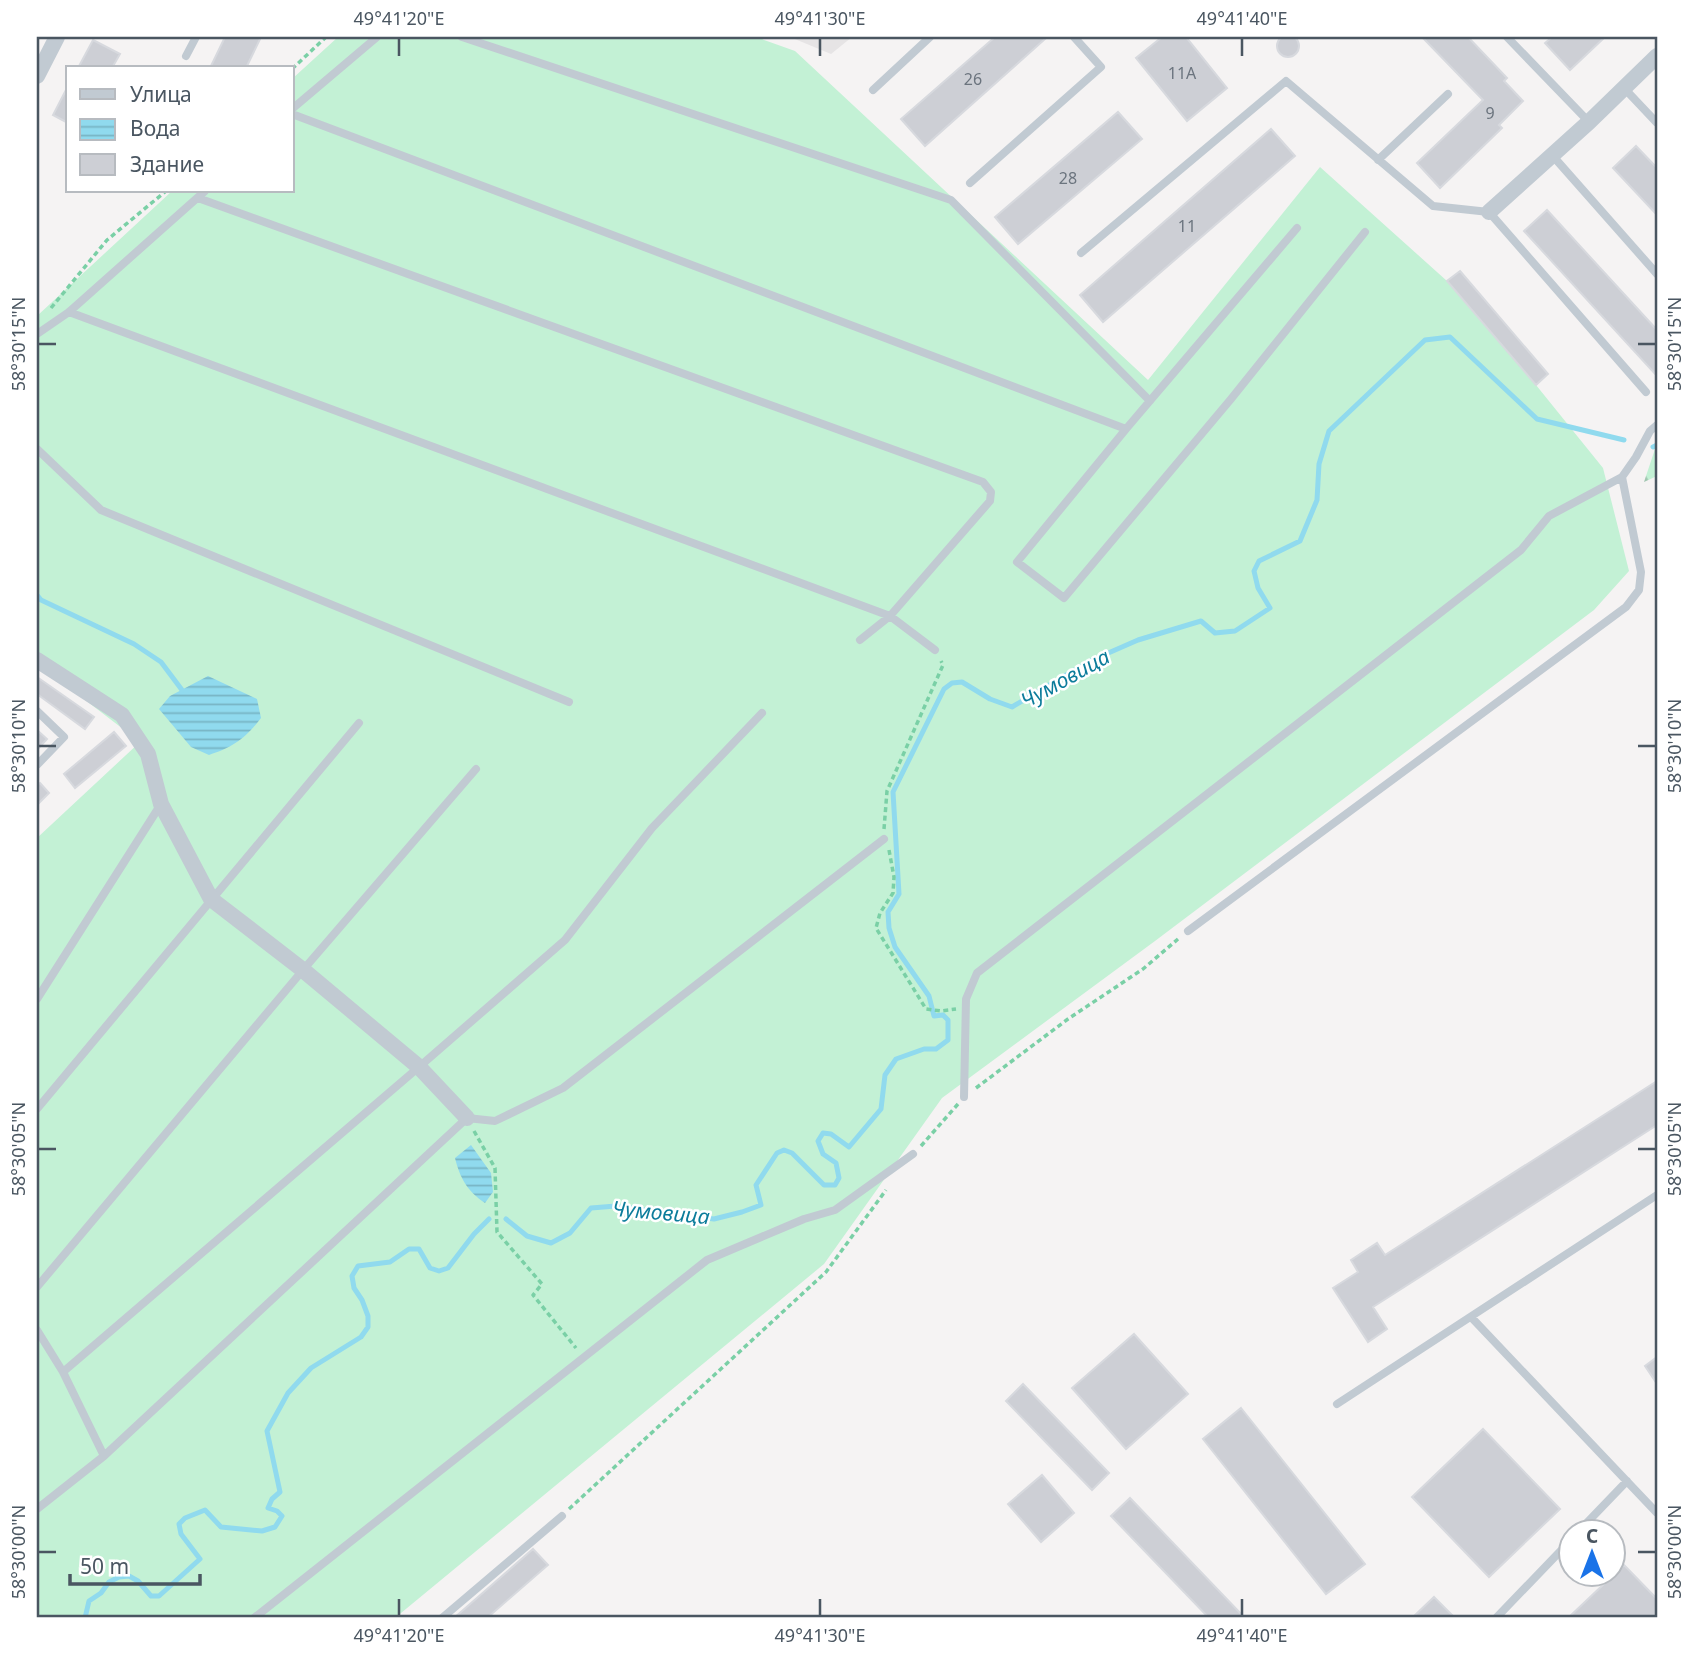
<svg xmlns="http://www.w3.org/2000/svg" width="1694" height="1655" viewBox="0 0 1694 1655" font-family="'Noto Sans',sans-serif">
<defs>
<pattern id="forest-firs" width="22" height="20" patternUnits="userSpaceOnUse" patternTransform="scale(1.75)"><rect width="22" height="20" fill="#c3f1d5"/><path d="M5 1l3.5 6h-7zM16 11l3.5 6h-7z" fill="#a0c6b0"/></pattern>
<pattern id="water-rules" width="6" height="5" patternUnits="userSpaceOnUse" patternTransform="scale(1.75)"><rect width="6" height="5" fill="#90daee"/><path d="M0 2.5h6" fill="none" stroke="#78b4c4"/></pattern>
</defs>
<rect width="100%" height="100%" fill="#f5f3f3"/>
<path fill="#e6e4e5" d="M 790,37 L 852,37 L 831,54 Z"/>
<path fill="url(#forest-firs)" d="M 1657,443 L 1657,476 L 1644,482 Z"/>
<path fill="#c3f1d5" d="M 338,37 L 756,37 L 795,51 L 1148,380 L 1320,167 L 1447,281 L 1536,385 L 1603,468 L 1629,571 L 1594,610 L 1155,941 L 942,1098 L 824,1264 L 395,1618 L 37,1618 L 37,838 L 140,742 L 37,663 L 37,316 L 172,191 L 292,191 L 292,79 Z"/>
<path fill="url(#water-rules)" d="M 208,676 L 257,699 L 261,718 C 245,739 233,747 209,755 L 191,747 L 159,709 L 170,696 Z
M 471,1145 L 491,1173 L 493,1192 L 485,1203 C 467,1191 460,1178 455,1158 Z"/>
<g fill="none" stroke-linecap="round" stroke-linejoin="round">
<path stroke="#90daee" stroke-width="5" d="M 1653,447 L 1657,445
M 37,595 L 41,600 L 134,644 L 161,662 L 182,690
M 506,1219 L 527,1236 L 551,1243 L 570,1233 L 591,1208 L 616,1206 L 714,1219 L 742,1212 L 761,1205 L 756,1185 L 777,1153 L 784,1150 L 792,1153 L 824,1185 L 835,1185 L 839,1178 L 836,1163 L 823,1154 L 818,1141 L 823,1133 L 831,1134 L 849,1147 L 881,1109 L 885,1075 L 896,1059 L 924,1049 L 936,1049 L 948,1040 L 948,1020 L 943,1015 L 934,1016 L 929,996 L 895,947 L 889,928 L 888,912 L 899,894 L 893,792 L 944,689 L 952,683 L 962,682 L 990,699 L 1012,707 L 1090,661 L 1138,640 L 1201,621 L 1215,633 L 1235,631 L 1270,608 L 1258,588 L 1254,571 L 1259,561 L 1300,541 L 1317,500 L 1319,464 L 1329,431 L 1425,340 L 1450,337 L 1537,419 L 1624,440
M 85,1618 L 89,1601 L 101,1593 L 109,1582 L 119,1577 L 129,1576 L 138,1581 L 151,1596 L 159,1596 L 200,1559 L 181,1534 L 179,1524 L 185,1518 L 205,1510 L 221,1527 L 262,1531 L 275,1527 L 282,1516 L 277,1511 L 268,1508 L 272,1499 L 280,1492 L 267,1431 L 288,1393 L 311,1368 L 361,1337 L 368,1327 L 368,1316 L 362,1300 L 354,1288 L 352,1276 L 358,1266 L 390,1262 L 409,1249 L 419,1249 L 430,1268 L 439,1271 L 448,1268 L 474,1234 L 489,1219"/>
</g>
<path fill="#cdcfd5" stroke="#d7d9de" stroke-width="2" d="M1277 46a11 11 0 1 1 22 0a11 11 0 1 1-22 0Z
M 225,37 L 261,37 L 246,68 L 210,68 Z
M 995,37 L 1043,37 L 1045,39 L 925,146 L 901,119 Z
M 1162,37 L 1186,37 L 1227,88 L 1187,121 L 1136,58 Z
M 1422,37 L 1468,37 L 1507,78 L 1504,81 L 1523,101 L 1499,125 L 1502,128 L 1440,188 L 1417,163 L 1483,100 Z
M 1552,37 L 1605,37 L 1570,70 L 1545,43 Z
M 93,40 L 120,54 L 112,68 L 78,68 Z
M 68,86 L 68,123 L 53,115 Z
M 1118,112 L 1142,139 L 1018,244 L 995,217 Z
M 1271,129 L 1295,156 L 1103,322 L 1080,295 Z
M 1636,146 L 1657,168 L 1657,215 L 1613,168 Z
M 1547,210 L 1657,330 L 1657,376 L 1524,231 Z
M 1460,271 L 1548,374 L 1536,385 L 1447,281 Z
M 37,677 L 94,717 L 85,729 L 37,694 Z
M 37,730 L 47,739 L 37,750 Z
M 114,732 L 126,746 L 75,788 L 64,774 Z
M 40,783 L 49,793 L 37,805 L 37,785 Z
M 1657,1081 L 1657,1125 L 1373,1307 L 1387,1329 L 1368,1342 L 1333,1288 L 1358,1272 L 1351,1260 L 1377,1243 L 1385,1255 Z
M 1134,1334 L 1188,1394 L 1126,1449 L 1072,1388 Z
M 1657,1357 L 1657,1384 L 1645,1366 Z
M 1023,1384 L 1109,1473 L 1092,1490 L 1006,1401 Z
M 1241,1408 L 1365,1564 L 1326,1594 L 1203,1439 Z
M 1483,1429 L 1560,1509 L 1489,1577 L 1412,1497 Z
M 1042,1475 L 1074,1513 L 1041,1542 L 1008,1504 Z
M 1130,1498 L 1245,1618 L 1209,1618 L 1111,1516 Z
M 533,1549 L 548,1565 L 487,1618 L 454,1618 Z
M 1624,1565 L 1657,1599 L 1657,1618 L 1568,1618 Z
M 1434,1597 L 1455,1618 L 1412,1618 Z"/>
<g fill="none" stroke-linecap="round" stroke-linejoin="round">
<path stroke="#7ad0a6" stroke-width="3.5" stroke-dasharray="5 3.5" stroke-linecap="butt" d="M 292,69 L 326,37
M 51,308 L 107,240 L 166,191
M 884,829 L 887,791 L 943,665 L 941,661
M 889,850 L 894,877 L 893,893 L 880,913 L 876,928 L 926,1009 L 941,1011 L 956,1009
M 976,1088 L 1068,1019 L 1143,969 L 1178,939
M 474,1131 L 495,1168 L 497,1232 L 542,1284 L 533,1295 L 576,1348
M 921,1146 L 958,1104
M 569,1509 L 826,1272 L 886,1190"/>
<path stroke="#c1cad2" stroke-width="8" d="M 462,37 L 951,200 L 1150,401
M 1507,37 L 1589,122
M 186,56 L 196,37
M 1624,88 L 1657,123
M 873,90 L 930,37
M 292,109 L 377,37
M 292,114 L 1126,429 L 1297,228
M 1552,155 L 1657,274
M 1378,160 L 1448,94
M 970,183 L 1101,67 L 1074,37
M 198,198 L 983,482 L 991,492 L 990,501 L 890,616 L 860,640
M 1081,253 L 1286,81 L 1433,206 L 1489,212 L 1646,392
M 69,312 L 890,616 L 935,650
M 37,334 L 69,312 L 205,191
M 1126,429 L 1017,562 L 1064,598 L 1231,399 L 1365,232
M 37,449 L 101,510 L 569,702
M 37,711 L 64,737 L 37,765
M 1188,931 L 1626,607 L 1639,590 L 1641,572 L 1622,477 L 1636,457 L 1650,431 L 1657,425
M 37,999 L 161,804
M 964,1097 L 966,999 L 977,973 L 1521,550 L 1549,516 L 1622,477
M 37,1109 L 359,723
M 37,1287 L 303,970 L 476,769
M 1471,1317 L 1657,1513
M 37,1330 L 63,1372 L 104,1456
M 63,1372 L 419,1067 L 565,940 L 652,828 L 762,713
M 1337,1404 L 1657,1195
M 37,1509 L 104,1456 L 467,1118 L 495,1121 L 563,1088 L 884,839
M 1578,1532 L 1627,1481
M 254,1618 L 707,1260 L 804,1219 L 835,1210 L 913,1154
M 442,1618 L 562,1516
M 1496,1618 L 1572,1539"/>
<path stroke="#c1cad2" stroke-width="16" d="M 37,76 L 57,37
M 1489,212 L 1589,122 L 1657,56
M 37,660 L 122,715 L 148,754 L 161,804 L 211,899 L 303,970 L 419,1067 L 467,1118"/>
</g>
<path fill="none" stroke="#4a5661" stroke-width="2.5" d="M 399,38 L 399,56M 820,38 L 820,56M 1242,38 L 1242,56M 38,344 L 56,344M 1638,344 L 1656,344M 38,746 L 56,746M 1638,746 L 1656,746M 38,1149 L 56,1149M 1638,1149 L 1656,1149M 38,1552 L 56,1552M 1638,1552 L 1656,1552M 399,1599 L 399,1616M 820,1599 L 820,1616M 1242,1599 L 1242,1616"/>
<g text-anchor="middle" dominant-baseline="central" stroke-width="5" stroke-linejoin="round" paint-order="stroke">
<g font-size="16" fill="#6b747e">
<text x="1182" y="73">11А</text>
<text x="973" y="79">26</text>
<text x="1490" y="113">9</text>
<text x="1068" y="178">28</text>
<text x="1187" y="226">11</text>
</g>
<g font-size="21" font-style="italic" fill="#0c7c9b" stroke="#fff">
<text transform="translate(1065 678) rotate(-29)">Чумовица</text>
<text transform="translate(661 1212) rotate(5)">Чумовица</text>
</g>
</g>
<rect width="1694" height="1655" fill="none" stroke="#ffffff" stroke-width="77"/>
<rect x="66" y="66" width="228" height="126" fill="#ffffff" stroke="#b7bbc0" stroke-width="2"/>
<rect x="80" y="89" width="35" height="10" fill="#c1cad2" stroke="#b7bbc0" stroke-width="2"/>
<text x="130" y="102" font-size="21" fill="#4a5661">Улица</text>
<rect x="80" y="119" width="35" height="21" fill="url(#water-rules)" stroke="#b7bbc0" stroke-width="2"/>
<text x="130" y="136" font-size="21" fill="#4a5661">Вода</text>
<rect x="80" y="154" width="35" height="21" fill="#cdcfd5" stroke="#b7bbc0" stroke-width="2"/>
<text x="130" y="172" font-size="21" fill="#4a5661">Здание</text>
<g transform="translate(1592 1553)"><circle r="33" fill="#ffffff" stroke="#b7bbc0" stroke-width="2"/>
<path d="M0-5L12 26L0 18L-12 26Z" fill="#1a73e8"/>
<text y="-10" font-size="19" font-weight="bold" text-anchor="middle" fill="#4a5661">С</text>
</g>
<path d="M70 1574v10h130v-10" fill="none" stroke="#4a5661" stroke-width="3.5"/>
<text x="80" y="1574" font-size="21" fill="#4a5661" stroke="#ffffff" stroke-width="5" paint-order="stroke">50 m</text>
<rect x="38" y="38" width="1618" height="1578" fill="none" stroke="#4a5661" stroke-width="2.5"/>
<g font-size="18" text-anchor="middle" fill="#4a5661">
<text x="399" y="25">49°41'20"E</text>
<text x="820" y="25">49°41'30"E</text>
<text x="1242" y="25">49°41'40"E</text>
<text transform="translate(19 344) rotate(-90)" y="6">58°30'15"N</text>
<text transform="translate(1675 344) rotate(-90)" y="6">58°30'15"N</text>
<text transform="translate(19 746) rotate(-90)" y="6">58°30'10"N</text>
<text transform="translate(1675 746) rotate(-90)" y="6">58°30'10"N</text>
<text transform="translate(19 1149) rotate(-90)" y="6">58°30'05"N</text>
<text transform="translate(1675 1149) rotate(-90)" y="6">58°30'05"N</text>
<text transform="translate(19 1552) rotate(-90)" y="6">58°30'00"N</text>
<text transform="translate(1675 1552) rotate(-90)" y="6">58°30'00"N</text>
<text x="399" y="1642">49°41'20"E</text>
<text x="820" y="1642">49°41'30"E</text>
<text x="1242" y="1642">49°41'40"E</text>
</g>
</svg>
